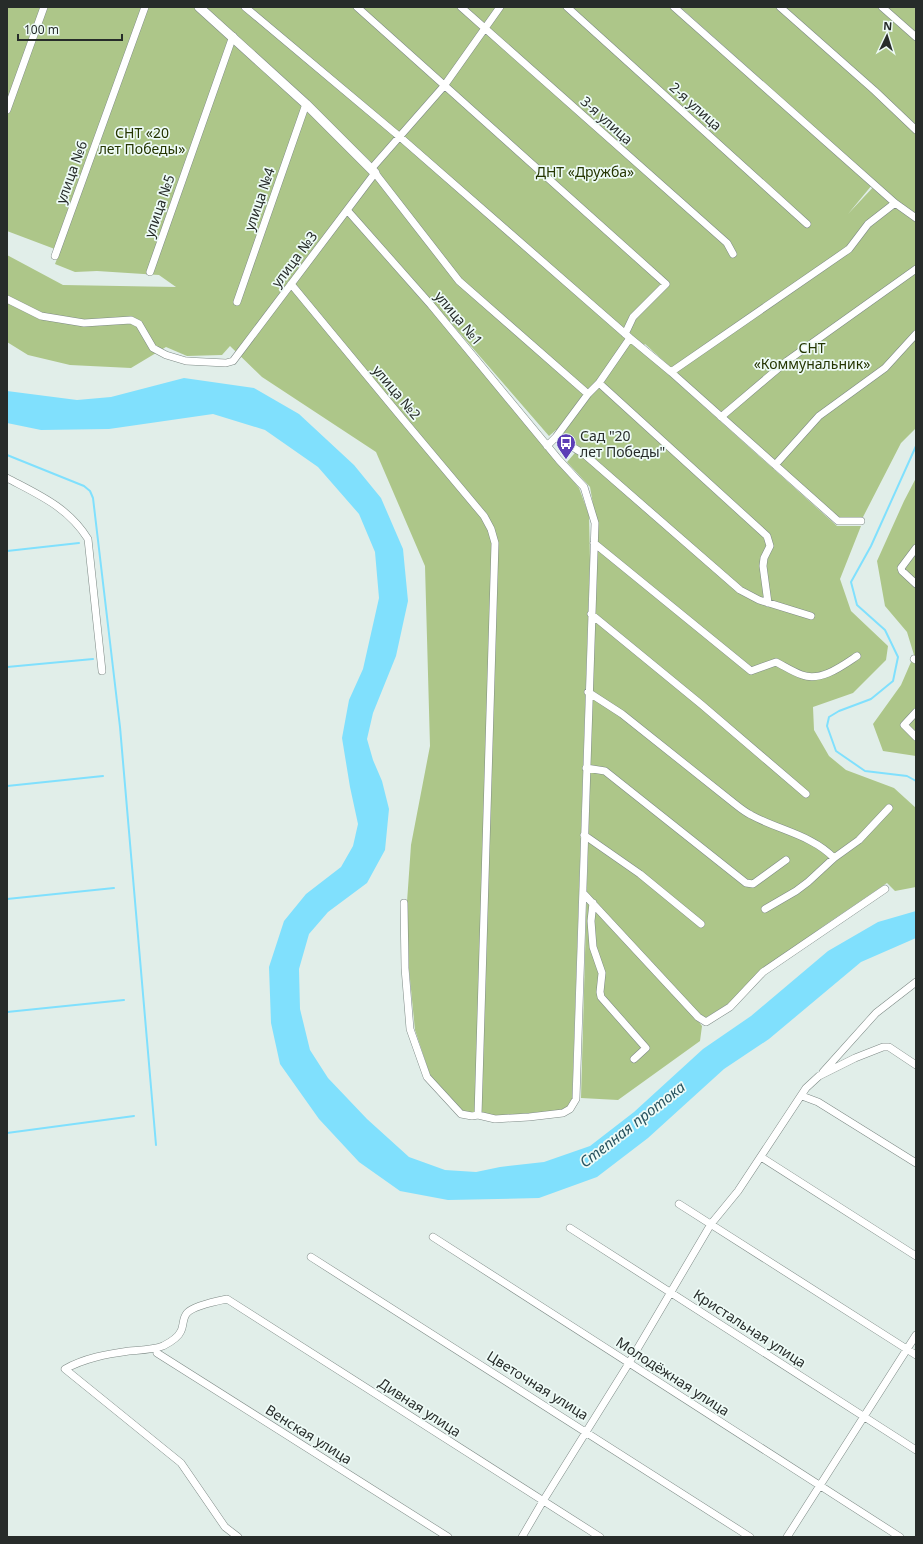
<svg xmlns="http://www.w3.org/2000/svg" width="923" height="1544" viewBox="0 0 923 1544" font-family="'Noto Sans',sans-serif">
<rect width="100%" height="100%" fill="#e1eee9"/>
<path fill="#adc689" d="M 7,7 L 194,7 L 215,24 L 364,163 L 396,199 L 369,160 L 206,7 L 669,7 L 872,185 L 848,214 L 877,183 L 680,7 L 916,7 L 916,428 L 901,443 L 863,517 L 838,519 L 645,344 L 640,349 L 837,526 L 861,526 L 840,579 L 851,611 L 888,646 L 886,660 L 853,693 L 813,707 L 814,730 L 829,756 L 846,770 L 894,788 L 916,808 L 916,887 L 895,891 L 887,883 L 825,925 L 759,973 L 731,1002 L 699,1022 L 702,1026 L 700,1041 L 618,1100 L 581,1098 L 597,527 L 590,487 L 567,462 L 580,447 L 556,430 L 549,436 L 437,307 L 433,313 L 579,488 L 589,515 L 590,560 L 572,1102 L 565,1110 L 496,1116 L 463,1112 L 430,1075 L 415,1030 L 409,969 L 407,902 L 411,845 L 430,746 L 425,566 L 376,452 L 262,377 L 230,346 L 222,355 L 187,356 L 166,347 L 131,368 L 70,365 L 28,355 L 7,342 L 7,255 L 63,285 L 176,287 L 159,275 L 97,271 L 75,272 L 55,264 L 60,251 L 7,231 Z
M 916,478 L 916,756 L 883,751 L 873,724 L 901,685 L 914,655 L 907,632 L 885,606 L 877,561 L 904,501 Z"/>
<path fill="#80e0fd" d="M 184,378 L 254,388 L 299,414 L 354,465 L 381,498 L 403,549 L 408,601 L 396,656 L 373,713 L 367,739 L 373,760 L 382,781 L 389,809 L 385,850 L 367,883 L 328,912 L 309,934 L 299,969 L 300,1009 L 310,1050 L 328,1078 L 367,1119 L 409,1157 L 445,1170 L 476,1172 L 500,1167 L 544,1162 L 590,1146 L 634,1112 L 703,1049 L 751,1016 L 828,951 L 878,922 L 916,911 L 916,938 L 861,962 L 769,1039 L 724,1069 L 648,1138 L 597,1177 L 539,1198 L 448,1200 L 400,1191 L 359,1162 L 319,1119 L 280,1064 L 271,1023 L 269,967 L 284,921 L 306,894 L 341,867 L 353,846 L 358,824 L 350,787 L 342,738 L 349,700 L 363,669 L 379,598 L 375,552 L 359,514 L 318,467 L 265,430 L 213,414 L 109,429 L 41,430 L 7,423 L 7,391 L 77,400 L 111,397 Z"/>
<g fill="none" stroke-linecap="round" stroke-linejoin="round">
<path stroke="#80e0fd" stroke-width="2" d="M 916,446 L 871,546 L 851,582 L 857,605 L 885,630 L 898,657 L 893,681 L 871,699 L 839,711 L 829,717 L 827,726 L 836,751 L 865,771 L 907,776 L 916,781
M 7,455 L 84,486 L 90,491 L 93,498 L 120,727 L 156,1145
M 7,551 L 79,543
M 7,667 L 93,659
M 7,786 L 103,776
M 7,899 L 114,888
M 7,1012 L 124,1000
M 7,1133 L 134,1116"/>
<g stroke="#7e8a86" stroke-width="8">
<path id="minor" d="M 245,7 L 400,137 L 630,338 L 671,372 L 838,521 L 861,521
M 357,7 L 666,284 L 633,317 L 625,334
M 461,7 L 727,243 L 733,254
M 567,7 L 807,224
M 674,7 L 895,203 L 916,218
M 780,7 L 875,91 L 916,130
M 882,7 L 916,37
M 7,110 L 44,7
M 372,168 L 444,86 L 500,7
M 347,210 L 431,305 L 559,460 L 584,487 L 595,523 L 576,1099 L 570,1109 L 563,1113 L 529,1117 L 495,1119 L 478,1115 L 472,1116 L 461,1114 L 427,1077 L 410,1029 L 405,968 L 404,903
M 55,256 L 145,7
M 150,272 L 233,36
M 291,284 L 401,417 L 484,516 L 491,529 L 495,543 L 478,1115
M 7,299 L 41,316 L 84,323 L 131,320 L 139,324 L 153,348 L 166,355 L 186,361 L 226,363 L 233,361 L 375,173 L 459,281 L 588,394
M 237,302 L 306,104
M 671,372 L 849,249 L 868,224 L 895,203
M 599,383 L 767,536 L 770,546 L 764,558 L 763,566 L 768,603
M 721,417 L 787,361 L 916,269
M 556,437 L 584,454 L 740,590 L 759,600 L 811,616
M 547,446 L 556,437 L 588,394 L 599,383 L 630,338
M 775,465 L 819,416 L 885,368 L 916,334
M 7,478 C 39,495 68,507 88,539 L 102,671
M 594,543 L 751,671 L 776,662 C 784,666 793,672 802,675 C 821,682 842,666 857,656
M 916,548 L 901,568 L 902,571 L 916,584
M 591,614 L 702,705 L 806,794
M 914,659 L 916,660
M 588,692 L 622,714 L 735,804 C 740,808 745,812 751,815 C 778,830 812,835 834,858
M 916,712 L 904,725 L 916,737
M 586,768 L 605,771 L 746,883 L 753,884 L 786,860
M 584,835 L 640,874 L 701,924
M 583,893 L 698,1017 L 706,1022 L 730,1007 L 763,972 L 885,889
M 593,903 L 591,921 L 593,947 L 602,973 L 600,992 L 601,997 L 646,1048 L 634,1059
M 765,909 L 796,891 L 808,882 L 834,858 L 859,840 L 889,808
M 823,1072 L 876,1013 L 916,982
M 802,1096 L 818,1102 L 916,1163
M 761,1157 L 916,1256
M 679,1204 L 916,1355
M 570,1228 L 916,1450
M 433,1237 L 900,1537
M 311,1257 L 750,1537
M 157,1353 L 448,1537
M 238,1537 L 225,1527 L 181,1463 L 65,1369 C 85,1358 107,1354 129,1351 C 140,1350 152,1350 163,1346 C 169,1343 178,1338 181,1331 C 184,1325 182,1319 187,1313 C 193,1306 217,1301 227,1299 L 600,1537
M 522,1537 L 543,1501 L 629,1363 L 711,1224 L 738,1191 L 806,1088 L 819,1076 L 855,1058 L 883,1047 L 889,1047 L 916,1065
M 787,1537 L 916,1335"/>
</g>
<g stroke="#7e8a86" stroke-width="10">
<path id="tertiary" d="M 199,7 L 306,104 L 375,173"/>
</g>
<use href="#minor" stroke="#fff" stroke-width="7"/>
<use href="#tertiary" stroke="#fff" stroke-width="9"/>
</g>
<defs>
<g id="bus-pin" transform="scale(1)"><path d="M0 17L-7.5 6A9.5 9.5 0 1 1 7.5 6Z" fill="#5c3eb6" stroke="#eefbf7"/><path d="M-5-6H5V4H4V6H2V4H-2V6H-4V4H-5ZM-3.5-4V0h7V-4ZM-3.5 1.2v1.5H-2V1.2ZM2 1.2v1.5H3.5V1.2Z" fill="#fff"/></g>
</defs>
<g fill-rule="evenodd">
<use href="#bus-pin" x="566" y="443"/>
</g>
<g text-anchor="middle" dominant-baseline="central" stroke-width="3.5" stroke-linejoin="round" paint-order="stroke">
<g font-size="14" fill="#272c2a" stroke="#eefbf7">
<text transform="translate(696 106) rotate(42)">2-я улица</text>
<text transform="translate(607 120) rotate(42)">3-я улица</text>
<text transform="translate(71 172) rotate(-70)">улица №6</text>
<text transform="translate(259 199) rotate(-71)">улица №4</text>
<text transform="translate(159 206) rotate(-71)">улица №5</text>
<text transform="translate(294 259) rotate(-53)">улица №3</text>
<text transform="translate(459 318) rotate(50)">улица №1</text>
<text transform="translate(397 392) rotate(50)">улица №2</text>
<text transform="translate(750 1328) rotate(33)">Кристальная улица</text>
<text transform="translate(673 1376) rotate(33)">Молодёжная улица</text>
<text transform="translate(538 1385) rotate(32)">Цветочная улица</text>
<text transform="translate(420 1407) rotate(33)">Дивная улица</text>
<text transform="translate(309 1434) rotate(32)">Венская улица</text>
</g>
<g font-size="14" fill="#243500" stroke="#eefbf7">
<text x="142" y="132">СНТ «20<tspan x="142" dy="16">лет Победы»</tspan></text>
<text x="585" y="171">ДНТ «Дружба»</text>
<text x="812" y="347">СНТ<tspan x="812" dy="16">«Коммунальник»</tspan></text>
</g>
<g font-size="14" fill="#272c2a" stroke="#eefbf7" text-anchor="start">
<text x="580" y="435">Сад "20<tspan x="580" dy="16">лет Победы"</tspan></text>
</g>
<g font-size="15" font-style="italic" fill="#28535f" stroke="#eefbf7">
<text transform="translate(632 1124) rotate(-38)">Степная протока</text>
</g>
</g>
<rect width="923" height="1544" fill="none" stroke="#272c2a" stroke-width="16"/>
<g transform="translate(887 36) rotate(4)" stroke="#eefbf7" stroke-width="3" paint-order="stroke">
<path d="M0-3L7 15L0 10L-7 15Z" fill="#272c2a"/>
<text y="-6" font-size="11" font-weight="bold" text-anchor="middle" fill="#272c2a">N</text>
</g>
<path d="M18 34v6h104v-6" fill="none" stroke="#272c2a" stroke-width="2"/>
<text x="24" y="34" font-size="12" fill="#272c2a" stroke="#eefbf7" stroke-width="3" paint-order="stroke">100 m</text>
</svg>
